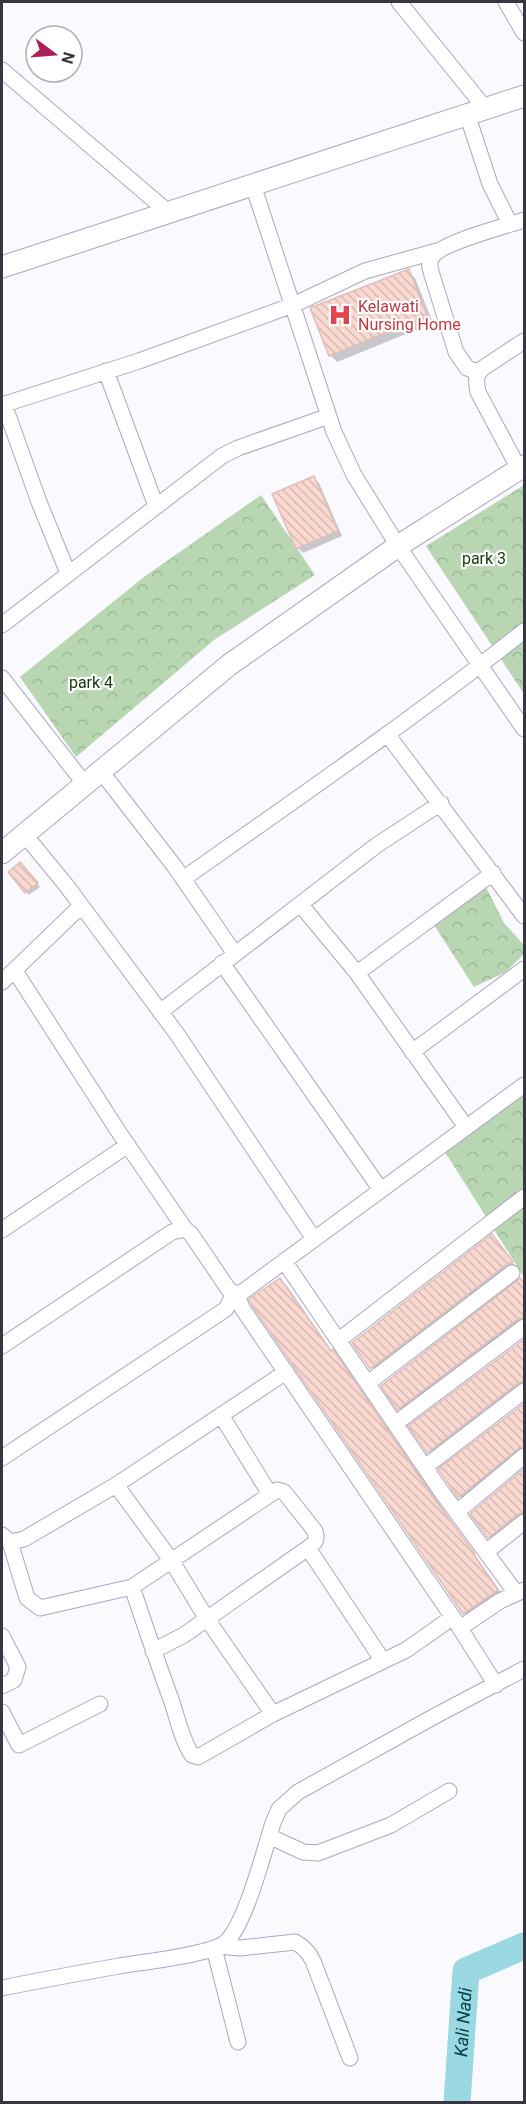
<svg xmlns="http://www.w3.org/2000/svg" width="526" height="2104" viewBox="0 0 526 2104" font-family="Roboto,sans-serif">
<defs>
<pattern id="park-crowns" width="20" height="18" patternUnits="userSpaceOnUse" patternTransform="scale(1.5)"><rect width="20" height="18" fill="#b7d6b1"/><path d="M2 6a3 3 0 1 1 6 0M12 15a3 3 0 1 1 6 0" fill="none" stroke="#9eb899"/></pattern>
<pattern id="building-back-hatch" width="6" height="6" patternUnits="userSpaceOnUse" patternTransform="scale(1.5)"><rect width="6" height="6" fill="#f9d8cf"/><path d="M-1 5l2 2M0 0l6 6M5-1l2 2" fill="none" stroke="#d6bab3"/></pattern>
</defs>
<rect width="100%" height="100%" fill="#faf9fe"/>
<path fill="url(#park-crowns)" d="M 524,485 L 524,694 L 426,546 Z
M 261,495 L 315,575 L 214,640 L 76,757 L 20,677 L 144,577 Z
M 486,887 L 504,923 L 524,945 L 524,954 L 506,972 L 474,987 L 434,925 Z
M 524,1094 L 524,1277 L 445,1152 Z"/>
<path fill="#0003" d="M 408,271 L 415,278 L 433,323 L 337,362 L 330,355 Z
M 313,477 L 319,483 L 342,536 L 303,553 L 298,548 Z
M 24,867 L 40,887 L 29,895 L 10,873 Z
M 492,1236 L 518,1270 L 378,1375 L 354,1343 Z
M 280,1280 L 287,1286 L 331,1350 L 339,1358 L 504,1597 L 471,1620 L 464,1613 L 251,1300 Z
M 524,1285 L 524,1326 L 405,1416 L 399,1409 Z
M 524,1341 L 524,1390 L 435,1459 L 410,1426 Z
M 524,1405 L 524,1455 L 466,1504 L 440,1470 Z
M 524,1470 L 524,1521 L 496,1544 L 489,1537 Z"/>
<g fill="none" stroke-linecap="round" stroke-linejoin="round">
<path stroke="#9ad8e2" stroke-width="27" id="s1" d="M 457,2102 L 466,1971 L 524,1946"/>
</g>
<path fill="url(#building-back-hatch)" stroke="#dec0b8" stroke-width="1.5" d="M 409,269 L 427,316 L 329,356 L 310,308 Z
M 314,476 L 338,531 L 296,549 L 272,494 Z
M 20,862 L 38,883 L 25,893 L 8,872 Z
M 492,1234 L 513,1262 L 506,1265 L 370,1369 L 352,1343 Z
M 280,1278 L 331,1351 L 333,1349 L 433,1497 L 475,1554 L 474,1555 L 498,1590 L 463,1614 L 251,1304 L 249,1299 Z
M 520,1278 L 525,1284 L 525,1317 L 518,1319 L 397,1410 L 381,1386 Z
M 525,1339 L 525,1381 L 518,1383 L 427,1453 L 408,1426 Z
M 525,1403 L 525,1447 L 518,1449 L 458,1498 L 438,1469 Z
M 525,1468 L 525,1512 L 518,1514 L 488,1538 L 470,1514 Z"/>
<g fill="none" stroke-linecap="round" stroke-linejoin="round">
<g stroke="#aca7c0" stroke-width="17">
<path id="street" d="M 399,2 L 485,108
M 506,2 L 524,33
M 2,70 L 168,212
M 467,114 L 490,184 L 510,224
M 253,185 L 334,432 L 354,475 L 398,546 L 524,729
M 106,371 L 156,506
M 478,372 L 467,368 L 456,352 L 432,275 C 430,269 428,263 432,257 C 440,243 506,226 524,220
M 4,404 L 39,502 L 68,573
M 2,405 L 139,361 L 293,305 L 365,271 L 437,251
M 519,469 L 478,392 C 476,381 475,375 483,368 L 524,341
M 2,625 L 222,456 L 238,448 L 329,416
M 2,678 L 84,783
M 387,734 L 524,916
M 100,770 L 175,867 L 235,954
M 24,834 L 66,885 L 177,1034 L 314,1239
M 183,879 C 298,798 414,718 524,631
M 300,904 L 357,973 L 466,1127
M 222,963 L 381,1190
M 15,971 L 120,1134 L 185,1229 L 191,1234 L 229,1290 L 234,1293
M 357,973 L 493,873
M 2,982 L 81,906
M 160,1012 L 377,845 L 441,803
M 412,1052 L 524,969
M 2,1230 L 128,1145
M 284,1261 L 441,1491 L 516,1593
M 234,1293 L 241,1293 L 524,1085
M 237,1294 L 242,1308 L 456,1622 L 496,1685
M 339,1340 L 524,1197
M 2,1346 L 172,1232 L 185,1229
M 368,1383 L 512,1273
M 221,1415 L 268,1491 L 271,1492
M 396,1423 L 524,1327
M 2,1458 L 226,1309 L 234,1293
M 425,1467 L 524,1391
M 116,1485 L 171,1560 L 207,1619 L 273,1714
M 457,1512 L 524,1456
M 2,1535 L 10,1542 L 24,1539 L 116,1485 L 286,1372
M 10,1542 L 27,1598 L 40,1608 L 132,1587 C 144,1623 156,1658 169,1694 C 177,1714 180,1737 192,1755 L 198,1757 L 273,1714 L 406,1650 L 453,1617
M 308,1548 L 383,1661
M 486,1552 L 524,1522
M 132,1587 L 277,1490 L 284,1492 L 315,1531 C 318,1540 315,1543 308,1548 L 184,1635 L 153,1651
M 460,1628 L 500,1601 L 524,1590
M 2,1636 L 18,1667 L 14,1680 L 2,1686
M 2,1712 L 19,1745 L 100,1704
M 269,1836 L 303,1852 L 318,1853 L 391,1825 L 449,1791
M 219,1946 L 240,1948 L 295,1942 C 304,1947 309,1952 313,1961 L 350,2058
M 214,1948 L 238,2042
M 2,1988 C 41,1980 80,1973 119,1966 C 141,1962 212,1955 226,1942 C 246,1923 264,1851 273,1823 L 279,1809 L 298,1792 L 435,1716 L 524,1669"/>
</g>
<g stroke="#aca7c0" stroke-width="23">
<path id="secondary" d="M 2,267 L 524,96
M 2,853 L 229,665 L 398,546 L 524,466"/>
</g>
<use href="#street" stroke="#fff" stroke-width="15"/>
<use href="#secondary" stroke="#fff" stroke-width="21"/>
</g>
<defs>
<g id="hospital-bare" transform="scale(1.8)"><path d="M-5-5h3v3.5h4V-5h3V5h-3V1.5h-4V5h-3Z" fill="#e0444e" stroke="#fff" stroke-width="2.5" paint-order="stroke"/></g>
</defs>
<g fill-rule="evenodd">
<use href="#hospital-bare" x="340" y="315"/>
</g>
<g text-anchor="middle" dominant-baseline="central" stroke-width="4.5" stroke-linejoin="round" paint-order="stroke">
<g font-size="16" fill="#be3a42" stroke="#fff" text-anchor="start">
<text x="358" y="306">Kelawati<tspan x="358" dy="18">Nursing Home</tspan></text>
</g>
<g font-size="16" fill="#14400b" stroke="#fff">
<text x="484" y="558">park 3</text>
<text x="91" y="682">park 4</text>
</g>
<g font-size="18" font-style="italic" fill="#043f47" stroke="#fff">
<text stroke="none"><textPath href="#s1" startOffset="80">Kali Nadi</textPath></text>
</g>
</g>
<rect width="526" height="2104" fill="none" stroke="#383640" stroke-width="6"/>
<g transform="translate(54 54) rotate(106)"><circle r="28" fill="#ffffff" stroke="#afafb3" stroke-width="1.5"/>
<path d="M0-4.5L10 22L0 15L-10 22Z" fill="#ad1f59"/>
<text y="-9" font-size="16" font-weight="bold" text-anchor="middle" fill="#383640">N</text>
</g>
</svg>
